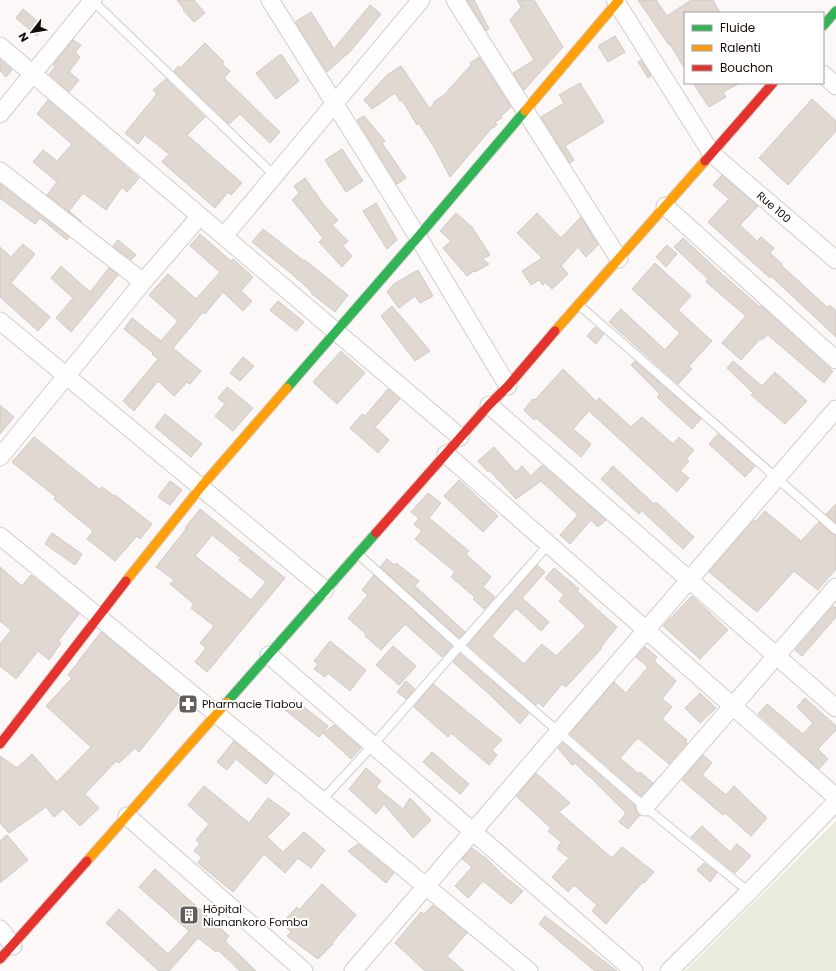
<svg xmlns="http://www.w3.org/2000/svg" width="836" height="971" viewBox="0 0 836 971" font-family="Poppins,sans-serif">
<rect width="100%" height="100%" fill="#fbf8f7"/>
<path fill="#eaebda" d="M 836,821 L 836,971 L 685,971 Z"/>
<path fill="#e1d8d1" stroke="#cfc9c5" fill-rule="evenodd" d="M 177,0 L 194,0 L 205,13 L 194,22 L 183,10 L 184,9 Z
M 467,0 L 474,0 L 489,29 L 486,31 Z
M 517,0 L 534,0 L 563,47 L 524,90 L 513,73 L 534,60 L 510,20 L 521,7 Z
M 638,0 L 656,0 L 667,16 L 691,0 L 713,0 L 720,13 L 685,13 L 685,69 L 670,44 L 669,45 Z
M 370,5 L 381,14 L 348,54 L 347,54 L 327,72 L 295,22 L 311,12 L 334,49 Z
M 23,9 L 44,27 L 37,36 L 16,18 Z
M 615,36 L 625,52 L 608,62 L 598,46 Z
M 73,40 L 81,45 L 75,53 L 80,57 L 69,72 L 79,80 L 69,92 L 49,74 L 55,67 L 53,65 Z
M 205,43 L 224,62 L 222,64 L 230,71 L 224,78 L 280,132 L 270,143 L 240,114 L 229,124 L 174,71 L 178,66 L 180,68 Z
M 281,54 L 299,81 L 276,99 L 256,73 Z
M 479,57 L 511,107 L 501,116 L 502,118 L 495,122 L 497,125 L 491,129 L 450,177 L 434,147 L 418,122 L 417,125 L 402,100 L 400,101 L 395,93 L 372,109 L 364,100 L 387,75 L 401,66 L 430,109 L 435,101 L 444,95 L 471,65 L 470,63 Z
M 0,59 L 12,70 L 6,77 L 0,71 Z
M 641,60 L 651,76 L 648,78 L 638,62 Z
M 166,79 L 205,117 L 187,135 L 242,183 L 231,195 L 228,192 L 215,208 L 162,162 L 169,154 L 145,135 L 138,144 L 125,133 L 157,94 L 153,90 Z
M 580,83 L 604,122 L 565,146 L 574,160 L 570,163 L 541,117 L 564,103 L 559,95 Z
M 693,83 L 740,83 L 723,92 L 726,97 L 709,107 Z
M 812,99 L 836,121 L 836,131 L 788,185 L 759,158 Z
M 48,100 L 139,178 L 127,192 L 122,187 L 106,210 L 83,193 L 69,211 L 82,222 L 47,195 L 57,182 L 33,162 L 43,150 L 57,161 L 72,144 L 37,114 Z
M 364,116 L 385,141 L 382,143 L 406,178 L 397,184 L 357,120 Z
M 342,149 L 363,181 L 346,192 L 325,160 Z
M 722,175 L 758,206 L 740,225 L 757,241 L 761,237 L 774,248 L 770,253 L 782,264 L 781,265 L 828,308 L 830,305 L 836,311 L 836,337 L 771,276 L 770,278 L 708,222 L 729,199 L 713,185 Z
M 305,178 L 324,205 L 338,220 L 332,225 L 348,241 L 343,246 L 352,256 L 342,267 L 319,242 L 323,238 L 292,200 L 299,193 L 294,186 Z
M 0,184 L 69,237 L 67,240 L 40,218 L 35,224 L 0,198 Z
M 376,203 L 397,240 L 387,249 L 363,211 Z
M 456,213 L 472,227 L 490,255 L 482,259 L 489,264 L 475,272 L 474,271 L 467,276 L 443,248 L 451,241 L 440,231 Z
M 537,213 L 561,238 L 581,217 L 598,245 L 586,257 L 578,247 L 561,266 L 568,274 L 552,289 L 545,282 L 543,285 L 539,280 L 531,285 L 522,271 L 542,258 L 517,233 Z
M 263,229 L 304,261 L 305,260 L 348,295 L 335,312 L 311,293 L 312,292 L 293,275 L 252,242 Z
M 200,234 L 231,261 L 233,259 L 253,277 L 241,291 L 252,301 L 243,311 L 223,292 L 205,314 L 203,312 L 173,348 L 201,371 L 190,384 L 187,382 L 174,396 L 158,381 L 134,411 L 123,401 L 158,359 L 152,354 L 153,353 L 124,329 L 132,318 L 161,341 L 178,321 L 149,295 L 168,274 L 196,299 L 220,272 L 190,246 Z
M 683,238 L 724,276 L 760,307 L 761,306 L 833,371 L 824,383 L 768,335 L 761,340 L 760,339 L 741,360 L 722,343 L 746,316 L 706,282 L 708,279 L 674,247 Z
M 118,240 L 136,255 L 131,260 L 113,246 Z
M 23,244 L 35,254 L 11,283 L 50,317 L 38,331 L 0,297 L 0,247 L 11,257 Z
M 667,245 L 677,254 L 666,267 L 656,257 Z
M 655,263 L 691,296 L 679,309 L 679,311 L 712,341 L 689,366 L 692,369 L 678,384 L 609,322 L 621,309 L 665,350 L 680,333 L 632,289 Z
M 61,266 L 90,292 L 109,268 L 118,275 L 71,332 L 56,318 L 73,298 L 51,278 Z
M 418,270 L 433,296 L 420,303 L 415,296 L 399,308 L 387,292 L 394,284 Z
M 278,301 L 304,322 L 296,331 L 270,310 Z
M 392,306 L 430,351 L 415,361 L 381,316 Z
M 595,327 L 604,334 L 596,344 L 587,336 Z
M 341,351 L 365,373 L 337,404 L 313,382 Z
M 243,357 L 254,366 L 240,381 L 230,373 Z
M 635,361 L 701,419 L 692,429 L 657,397 L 660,394 L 631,365 Z
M 733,361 L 762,386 L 775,372 L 807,401 L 785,424 L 751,395 L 753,393 L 727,368 Z
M 563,369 L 596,401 L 599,398 L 631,427 L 642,417 L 673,444 L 679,437 L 694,450 L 686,459 L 689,461 L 680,471 L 689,478 L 677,492 L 589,411 L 573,429 L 591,444 L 581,457 L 536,418 L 534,420 L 524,410 L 533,399 L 535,400 Z
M 227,387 L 253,408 L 233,431 L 215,416 L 225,404 L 218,398 Z
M 388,389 L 400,399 L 375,427 L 389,440 L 378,453 L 350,428 L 362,414 L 365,416 Z
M 0,405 L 14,417 L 0,434 Z
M 165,414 L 202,444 L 191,457 L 155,427 Z
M 718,434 L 755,466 L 745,477 L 709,444 Z
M 34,437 L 100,490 L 102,487 L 114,496 L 115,495 L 152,524 L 140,539 L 137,536 L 115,561 L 87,539 L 93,531 L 54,499 L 56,497 L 12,462 Z
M 494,447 L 516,472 L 522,466 L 531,476 L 542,465 L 606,520 L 598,527 L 591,520 L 570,544 L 560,535 L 578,515 L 541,481 L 516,499 L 489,470 L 488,472 L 478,461 Z
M 613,466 L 654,504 L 656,502 L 694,537 L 683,549 L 642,511 L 639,514 L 601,479 Z
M 459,480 L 498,516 L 483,532 L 444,496 Z
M 170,481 L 182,490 L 170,505 L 158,497 Z
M 428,493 L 441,503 L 429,518 L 469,551 L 466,554 L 491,577 L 483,587 L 495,597 L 484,609 L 473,599 L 475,597 L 451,577 L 455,572 L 415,539 L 422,531 L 414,524 L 419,518 L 411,512 Z
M 836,504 L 836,523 L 826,514 Z
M 200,509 L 285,578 L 207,672 L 195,662 L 206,648 L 200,643 L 214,626 L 191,608 L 194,604 L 170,584 L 174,580 L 156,567 L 186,529 L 185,528 ZM 212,535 L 241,558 L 239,560 L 266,582 L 251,600 L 195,556 Z
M 765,511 L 801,541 L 819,522 L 832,534 L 836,535 L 836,569 L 818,590 L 794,571 L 757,612 L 709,572 L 754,520 L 756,521 Z
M 52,533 L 82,554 L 75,565 L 45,544 Z
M 387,559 L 394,565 L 396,563 L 419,581 L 415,586 L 465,632 L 459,638 L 380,567 Z
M 537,565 L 545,572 L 522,598 L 549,622 L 541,631 L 516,608 L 492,636 L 524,664 L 542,644 L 556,656 L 586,626 L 559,601 L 564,595 L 545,578 L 554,568 L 579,589 L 577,591 L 617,627 L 601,647 L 602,648 L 566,687 L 562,684 L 543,707 L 538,702 L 536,705 L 468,645 Z
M 0,567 L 22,586 L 31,575 L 79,614 L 58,641 L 61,643 L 49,660 L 38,651 L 16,679 L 0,666 L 0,644 L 11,630 L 0,621 Z
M 374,575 L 452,646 L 444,655 L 442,657 L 405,624 L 381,650 L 365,636 L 366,634 L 348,618 L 368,595 L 362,590 Z
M 692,596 L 728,630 L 700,659 L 663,626 Z
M 833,606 L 836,608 L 836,617 L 802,656 L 795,650 Z
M 101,632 L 182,698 L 139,752 L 135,748 L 119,763 L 116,761 L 85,794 L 99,808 L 80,826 L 63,809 L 54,817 L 46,807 L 9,833 L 0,823 L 0,756 L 17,768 L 32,754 L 57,782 L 91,747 L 46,706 L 72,678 L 68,675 Z
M 330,641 L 366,670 L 350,691 L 328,673 L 325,677 L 314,669 L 318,664 L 314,661 Z
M 393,646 L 416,666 L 399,685 L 376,665 Z
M 645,647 L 657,657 L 654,661 L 676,681 L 662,699 L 672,707 L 662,719 L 687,740 L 685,742 L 687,743 L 669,764 L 638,738 L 620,758 L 639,774 L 640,772 L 653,783 L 641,796 L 570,734 L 614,682 L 626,693 L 648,667 L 636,657 Z
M 460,654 L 529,713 L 520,724 L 489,694 L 453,662 Z
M 406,681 L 415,689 L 406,699 L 397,692 Z
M 433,684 L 502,740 L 492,750 L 497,755 L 489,765 L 451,733 L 448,737 L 414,707 Z
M 700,693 L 716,708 L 700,723 L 685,708 Z
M 805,698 L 836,726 L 836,730 L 818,749 L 828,759 L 819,769 L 758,714 L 767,704 L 803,734 L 813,723 L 797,707 Z
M 294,699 L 328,726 L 319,737 L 285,710 Z
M 334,725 L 361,748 L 351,759 L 323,733 Z
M 234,741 L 274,774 L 266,784 L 236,759 L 227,770 L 217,762 Z
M 563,743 L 635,806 L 636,811 L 640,815 L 628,829 L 619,822 L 626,813 L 590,777 L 589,777 L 575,763 L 572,765 L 558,748 Z
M 432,752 L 469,784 L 460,794 L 423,762 Z
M 703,755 L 712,763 L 702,775 L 726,795 L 734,786 L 767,818 L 751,836 L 725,813 L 723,815 L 682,780 Z
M 366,768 L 381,781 L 376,787 L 403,809 L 410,798 L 431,820 L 413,838 L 384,804 L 376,814 L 349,789 Z
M 536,773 L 570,803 L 559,812 L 612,858 L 622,847 L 654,872 L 644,883 L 643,882 L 631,895 L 606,924 L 592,911 L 597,905 L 574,885 L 568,892 L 552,877 L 569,858 L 557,849 L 561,842 L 548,831 L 551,828 L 516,796 Z
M 204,786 L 249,823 L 268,798 L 290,814 L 267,837 L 283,852 L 304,832 L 325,850 L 311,868 L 298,858 L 285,873 L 264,854 L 233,892 L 198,863 L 202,857 L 194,851 L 200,843 L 196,840 L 209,824 L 188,805 Z
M 702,826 L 730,852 L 737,844 L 751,856 L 735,873 L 691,837 Z
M 7,835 L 28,860 L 0,883 L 0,841 Z
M 358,844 L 394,873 L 386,883 L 348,851 Z
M 472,848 L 487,859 L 504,876 L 523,891 L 511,904 L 483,881 L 468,898 L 455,886 L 472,867 L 462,859 Z
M 704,863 L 717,873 L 710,882 L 697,870 Z
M 155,869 L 229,936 L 225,941 L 256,971 L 240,971 L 218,950 L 216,952 L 198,938 L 169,971 L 159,971 L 106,923 L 119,909 L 168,954 L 189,931 L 139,887 Z
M 322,884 L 356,915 L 332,943 L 333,944 L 318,959 L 287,936 L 291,932 L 282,923 L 297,907 L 299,910 Z
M 433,905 L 467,933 L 447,956 L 464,971 L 425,971 L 395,943 L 421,912 L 424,914 Z
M 545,916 L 617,971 L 595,971 L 539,924 Z"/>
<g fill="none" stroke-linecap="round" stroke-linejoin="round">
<g stroke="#d3ccc9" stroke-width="10">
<path id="lane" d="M 92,0 L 274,175
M 579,305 L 836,530
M 358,554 L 460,646 L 645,807 L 749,892
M 322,800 L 373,745 L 548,545"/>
</g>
<g stroke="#d3ccc9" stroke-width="19">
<path id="street" d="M 270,0 L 418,237 L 508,386
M 455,0 L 619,259
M 615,0 L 712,154 L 836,260
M 0,46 L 460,437
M 823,74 L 836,86
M 0,114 L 93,0
M 0,171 L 143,282
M 665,206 L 836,360
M 224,236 L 421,0
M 0,321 L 325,590
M 489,405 L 836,708
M 446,454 L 836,797
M 0,457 L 143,282 L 200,216
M 0,536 L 529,971
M 269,655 L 634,971
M 645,807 L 836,587
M 127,816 L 304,971
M 0,929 L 13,946
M 353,971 L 836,409
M 669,971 L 749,892 L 836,802"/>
</g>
<g stroke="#d3ccc9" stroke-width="11">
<path id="fast" d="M 823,26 L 836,11
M 287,388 L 418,237 L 525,111
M 227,702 L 376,533"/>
</g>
<g stroke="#d3ccc9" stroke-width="11">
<path id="slow" d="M 525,111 L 619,0
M 555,331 L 705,161
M 126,581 L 201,487 L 287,388
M 87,861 L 227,702"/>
</g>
<g stroke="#d3ccc9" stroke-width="11">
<path id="jam" d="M 705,161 L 773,83
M 376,533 L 489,405 L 508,386 L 555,331
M 0,744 L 126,581
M 0,959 L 87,861"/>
</g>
<use href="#lane" stroke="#fefefe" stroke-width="8"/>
<use href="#street" stroke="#fefefe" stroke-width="17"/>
<use href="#fast" stroke="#30b455" stroke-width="9"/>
<use href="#slow" stroke="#ff9f0a" stroke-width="9"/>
<use href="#jam" stroke="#e5322d" stroke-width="9"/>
</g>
<defs>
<g id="pharmacy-square" transform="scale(1)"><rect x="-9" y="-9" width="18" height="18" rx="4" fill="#655d5a" stroke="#fff"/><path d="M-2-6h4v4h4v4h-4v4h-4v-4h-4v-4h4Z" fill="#fff"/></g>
<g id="building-square" transform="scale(1)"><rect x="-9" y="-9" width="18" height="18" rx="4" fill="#655d5a" stroke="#fff"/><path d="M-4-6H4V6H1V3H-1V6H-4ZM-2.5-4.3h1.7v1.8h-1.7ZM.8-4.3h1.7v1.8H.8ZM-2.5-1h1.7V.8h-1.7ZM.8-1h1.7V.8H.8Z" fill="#fff"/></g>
</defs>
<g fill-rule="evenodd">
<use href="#pharmacy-square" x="188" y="704"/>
<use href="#building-square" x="189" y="915"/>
</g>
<g text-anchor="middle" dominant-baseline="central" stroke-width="4" stroke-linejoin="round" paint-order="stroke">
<g font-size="11" fill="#140a06" stroke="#fff">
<text transform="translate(774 207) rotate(41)">Rue 100</text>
</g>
<g font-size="11" fill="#140a06" stroke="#fff" text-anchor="start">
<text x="202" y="704">Pharmacie Tiabou</text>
<text x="203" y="909">Hôpital<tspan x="203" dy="13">Nianankoro Fomba</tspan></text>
</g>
</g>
<rect x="684" y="12" width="140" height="72" fill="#ffffff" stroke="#a19d9b"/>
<rect x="692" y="25" width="20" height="6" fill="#30b455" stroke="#a19d9b"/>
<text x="720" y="32" font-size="12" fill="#140a06">Fluide</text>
<rect x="692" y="45" width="20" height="6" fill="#ff9f0a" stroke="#a19d9b"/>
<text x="720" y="52" font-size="12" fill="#140a06">Ralenti</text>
<rect x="692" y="65" width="20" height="6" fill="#e5322d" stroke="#a19d9b"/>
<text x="720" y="72" font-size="12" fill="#140a06">Bouchon</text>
<g transform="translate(32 32) rotate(239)" stroke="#ffffff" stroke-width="3" paint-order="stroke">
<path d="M0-3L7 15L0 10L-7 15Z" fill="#140a06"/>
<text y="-6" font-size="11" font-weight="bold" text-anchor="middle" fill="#140a06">N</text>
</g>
</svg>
